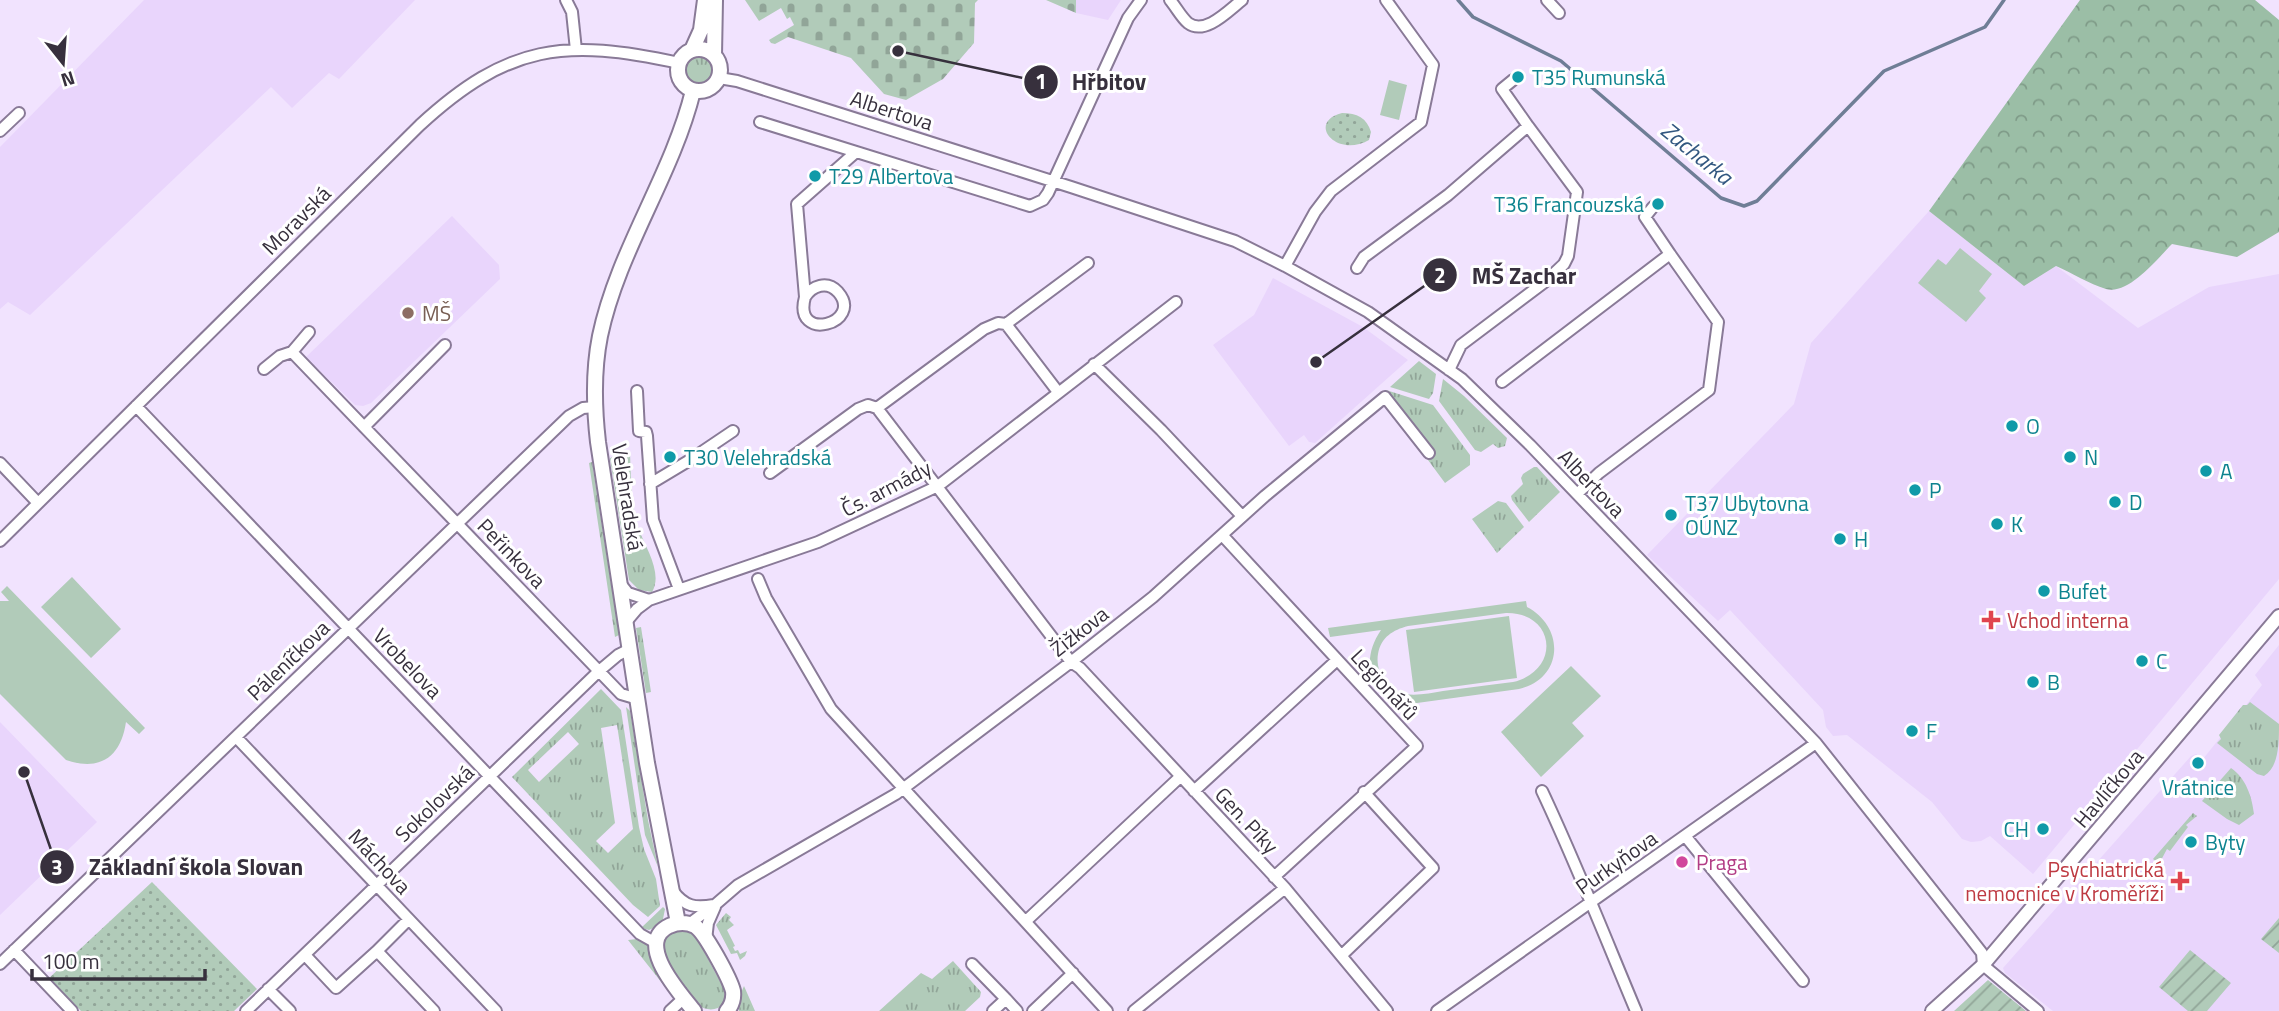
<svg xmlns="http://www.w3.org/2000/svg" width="2279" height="1011" viewBox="0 0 2279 1011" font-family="'Titillium Web',sans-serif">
<defs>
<pattern id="grass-tufts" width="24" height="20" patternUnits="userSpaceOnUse" patternTransform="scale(1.75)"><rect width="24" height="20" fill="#b1cbb9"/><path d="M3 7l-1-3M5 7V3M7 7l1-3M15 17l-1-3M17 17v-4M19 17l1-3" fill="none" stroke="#91a598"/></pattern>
<pattern id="forest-crowns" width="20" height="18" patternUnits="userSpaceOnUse" patternTransform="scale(1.75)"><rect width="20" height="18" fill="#9bbea6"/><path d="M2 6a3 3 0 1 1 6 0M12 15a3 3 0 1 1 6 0" fill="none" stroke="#7f9b88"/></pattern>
<pattern id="cemetery-stones" width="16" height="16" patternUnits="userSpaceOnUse" patternTransform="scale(1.75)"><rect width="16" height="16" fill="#b1cbb9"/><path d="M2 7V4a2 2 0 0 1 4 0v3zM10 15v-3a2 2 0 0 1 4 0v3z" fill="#91a598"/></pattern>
<pattern id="park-dots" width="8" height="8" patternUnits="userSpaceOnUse" patternTransform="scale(1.75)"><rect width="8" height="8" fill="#b1cbb9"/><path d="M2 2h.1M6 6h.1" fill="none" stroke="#91a598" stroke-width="1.8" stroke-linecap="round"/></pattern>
<pattern id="garden-furrows" width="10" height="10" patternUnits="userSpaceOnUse" patternTransform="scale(1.75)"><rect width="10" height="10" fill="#b1cbb9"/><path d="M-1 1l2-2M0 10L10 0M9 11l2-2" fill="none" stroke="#91a598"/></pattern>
</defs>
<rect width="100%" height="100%" fill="#f1e3fe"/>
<path fill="#e9d5fc" d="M 144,0 L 415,0 L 339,79 L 329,73 L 292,108 L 271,87 L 30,315 L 8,302 L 0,309 L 0,147 Z
M 1076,0 L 1121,0 L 1108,20 L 1076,13 Z
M 1929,211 L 2024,286 L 2056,266 L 2138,328 L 2209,287 L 2279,274 L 2279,579 L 2033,874 L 1990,836 L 1981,841 L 1971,842 L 1962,839 L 1932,802 L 1847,735 L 1833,736 L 1826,727 L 1823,710 L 1730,610 L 1718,621 L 1647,555 L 1794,404 L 1811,343 Z
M 452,216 L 499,265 L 500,279 L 371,403 L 363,406 L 355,405 L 306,357 Z
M 1273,278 L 1363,327 L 1408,360 L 1315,443 L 1309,442 L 1304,435 L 1289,446 L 1213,345 L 1254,315 Z
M 2279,645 L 2279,1011 L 2053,1011 L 2005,973 L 2003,968 L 2191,756 L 2196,754 L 2203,759 L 2262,685 L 2255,675 Z
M 0,722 L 97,822 L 0,915 Z"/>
<path fill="url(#grass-tufts)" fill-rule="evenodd" d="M684 70a15 15 0 1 1 30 0a15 15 0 1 1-30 0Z
M 1419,361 L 1436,374 L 1433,393 L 1429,399 L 1390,387 Z
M 1443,379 L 1464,396 L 1507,438 L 1505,446 L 1498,448 L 1493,444 L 1481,452 L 1475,450 L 1439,401 Z
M 1386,390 L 1433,405 L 1470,455 L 1470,465 L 1445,483 L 1425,456 L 1429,452 L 1384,391 Z
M 627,451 L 630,453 C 631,478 631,506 639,530 C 646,548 663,574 652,592 L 639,590 L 629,580 L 610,458 Z
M 592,462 L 619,635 L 615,637 L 589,463 Z
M 1534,467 L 1537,467 L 1560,492 L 1529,522 L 1512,500 L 1511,496 L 1523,484 L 1521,478 L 1523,474 Z
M 1498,501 L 1506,503 L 1524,527 L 1497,553 L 1472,519 Z
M 641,627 L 651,692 L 646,693 L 636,628 Z
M 601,689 L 621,710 L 639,827 L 644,849 L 656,879 L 660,906 L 648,917 L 633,905 L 512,777 ZM 617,725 L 633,829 L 608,853 L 596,841 L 615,823 L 601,728 ZM 568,732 L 579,744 L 539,782 L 528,770 Z
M 2250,702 L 2279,724 C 2279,743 2279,767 2264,776 L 2257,774 L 2217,743 L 2221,739 L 2219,735 L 2243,705 L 2247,705 Z
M 626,707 L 630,711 L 648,820 L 658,867 L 645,835 Z
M 2231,768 C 2246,778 2252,797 2254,814 L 2239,825 L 2227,819 L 2202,801 Z
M 2193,813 L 2197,816 L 2186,825 L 2188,827 L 2170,851 L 2167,849 L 2159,864 L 2153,859 Z
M 663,907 L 665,909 L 662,924 L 649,930 L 641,928 Z
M 726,913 L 731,917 L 729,920 L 734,925 L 727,930 L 735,946 L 733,947 L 735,951 L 738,950 L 740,954 L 747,951 L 745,956 L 740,960 L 737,953 L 731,954 L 716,925 Z
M 679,930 L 687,930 L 697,938 L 725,991 L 724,1004 C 717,1011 706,1011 698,1005 C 686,987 640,942 679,930 Z
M 637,939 L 647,944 L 654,964 L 670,988 L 673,997 L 628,940 Z
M 953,961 L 981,992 L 980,997 L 965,1011 L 879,1011 L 921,973 L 932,979 Z
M 744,986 L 755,1011 L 739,1011 L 740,995 Z"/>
<path fill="url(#forest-crowns)" d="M 2080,0 L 2255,0 L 2279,20 L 2279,232 L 2237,257 L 2172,244 C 2157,259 2129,295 2106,289 C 2089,284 2072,273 2056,266 L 2024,286 L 1929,211 Z"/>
<path fill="url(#cemetery-stones)" d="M 745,0 L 978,0 L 975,3 L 974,43 L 943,79 L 906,100 L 884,94 L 851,58 L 788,37 L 775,44 L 771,43 L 769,40 L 794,25 L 790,17 L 787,19 L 781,8 L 759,21 Z
M 1046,0 L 1076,0 L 1076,13 Z"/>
<path fill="url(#park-dots)" d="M 1342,113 C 1357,113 1367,118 1371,132 L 1369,140 C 1336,159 1306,122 1342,113 Z
M 152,882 L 257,989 L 234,1011 L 81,1011 L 49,978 Z"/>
<path fill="url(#garden-furrows)" d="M 2279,918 L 2279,953 L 2261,939 Z
M 2190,950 L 2231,983 L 2207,1011 L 2188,1011 L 2159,987 Z
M 1988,980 L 2026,1011 L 1954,1011 Z"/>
<path fill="#b1cbb9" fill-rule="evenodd" d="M 1389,80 L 1407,85 L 1399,120 L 1380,115 Z
M 1960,248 L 1992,274 L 1979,291 L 1986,298 L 1966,322 L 1918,283 L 1938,259 L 1946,265 Z
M 72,577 L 121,629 L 91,658 L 41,607 Z
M 7,586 L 145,728 L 139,734 L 126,722 C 121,756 101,772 66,760 L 0,694 L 0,601 L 9,601 L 1,592 Z
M 1526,601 L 1527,607 C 1565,627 1564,678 1519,689 L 1417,703 C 1373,702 1357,665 1381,630 L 1330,637 L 1328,628 ZM 1506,613 C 1555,612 1562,670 1513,682 C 1489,685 1466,688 1443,691 C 1431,693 1417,696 1405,694 C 1387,690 1375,672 1378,654 C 1381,637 1393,630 1408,626 Z
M 1509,616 L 1517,678 L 1414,692 L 1406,630 Z
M 1571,666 L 1601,696 L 1572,723 L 1584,736 L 1541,777 L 1501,732 Z"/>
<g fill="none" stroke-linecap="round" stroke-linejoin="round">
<path stroke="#6f7e96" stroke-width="3.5" d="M 1458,0 L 1473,17 L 1561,61 L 1721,198 L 1744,206 L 1757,201 L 1884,71 L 1985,27 L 2004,0"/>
<g stroke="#897a97" stroke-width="14">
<path id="minor" d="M 566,0 L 572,12 L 576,50
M 1170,0 C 1176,7 1181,17 1188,23 C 1205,36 1229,10 1242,0
M 1547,0 L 1559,13
M 719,78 L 737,81 L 1071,187 L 1235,241 L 1285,266 L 1368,312 L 1462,379 L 1530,445 L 1816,743 L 1968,935 L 1982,953 L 1983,965 L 2038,1011
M 1513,80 L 1502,89 L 1528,126
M 760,122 L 1030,206 L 1043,200 L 1048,193 L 1128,18 L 1141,0
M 0,131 L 19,113
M 1653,207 L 1645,217 L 1670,254
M 1285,266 L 1315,212 L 1331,191 L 1421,122 L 1433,65 L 1386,0
M 1357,268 L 1364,257 L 1448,195 L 1528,126 L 1577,192 L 1568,256 L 1564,264 L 1546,281 L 1461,345 L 1449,370
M 805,297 C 812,286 827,280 838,292 C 865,323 792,344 805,297 L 797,204 L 856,152
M 1006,324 L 1058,392
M 292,352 L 621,694 L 638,699
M 1094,364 L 1161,430 L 1242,516
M 264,369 L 280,356 L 292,352 L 309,332
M 1502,382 L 1670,254 L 1718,322 L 1709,390 L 1599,473 L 1577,494
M 637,391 L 639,431 L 646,432 L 647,436 L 653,520 L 679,589
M 136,406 L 640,934 L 656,943
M 877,408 L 1071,662 L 1080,668 L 1285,888 L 1387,1011
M 364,427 L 445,345
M 0,463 L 38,503
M 770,473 L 858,409 L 868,405 L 877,408 L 984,329 L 998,323 L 1006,324 L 1088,263
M 650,484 L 690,460 L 733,431
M 1223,536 L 1417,746 L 1274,877
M 0,541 L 420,125 C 508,44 565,38 679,63
M 758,579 L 766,598 L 831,709 L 1107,1011
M 620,583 L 628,593 L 649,600
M 626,622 L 637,609 L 649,600 L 818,542 L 938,486 L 1176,302
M 236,737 L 496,1011
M 1194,791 L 1337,660
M 1542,791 C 1576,863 1605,937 1636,1011
M 1686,837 L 1803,981
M 673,891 C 685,907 695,908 714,905
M 408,920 L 377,951 L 434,1011
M 1026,921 L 1180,777
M 689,924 L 716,904 L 738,885 L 896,794 L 1071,662 L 1153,597 L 1265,496 L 1385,397 L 1429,453
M 706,940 L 708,923 L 715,907
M 14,950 L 72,1011
M 305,955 L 336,988 L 377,951
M 1342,955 L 1433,868 L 1364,792
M 0,964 L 569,416 L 583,408 L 595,407
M 972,964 L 1006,999
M 268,989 L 290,1011
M 246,1011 L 599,671 L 618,655 L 630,649
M 670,1011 L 684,998
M 993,1011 L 1006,999 L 1017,1011
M 1033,1011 L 1073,973
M 1134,1011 L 1285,888
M 1437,1011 L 1816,743"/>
</g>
<g stroke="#897a97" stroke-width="16">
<path id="tertiary" d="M 1932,1011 L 1983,965 L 2279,616"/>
</g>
<g stroke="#897a97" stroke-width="18">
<path id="secondary" d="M678 70a21 21 0 1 1 42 0a21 21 0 1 1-42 0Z
M 692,50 L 701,30 L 705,0
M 714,55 L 715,0
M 678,923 L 647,763 L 598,442 C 594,407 593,371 600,336 C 618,250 672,176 693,91
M 694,1011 C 680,993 634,943 669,926 C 678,922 687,922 695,926 C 705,932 730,979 733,991 C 734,999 732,1005 727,1011"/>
</g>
<use href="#minor" stroke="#fff" stroke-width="10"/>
<use href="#tertiary" stroke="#fff" stroke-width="12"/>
<use href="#secondary" stroke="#fff" stroke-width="14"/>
</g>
<g fill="#0f9aa8" stroke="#fff" stroke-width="2.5">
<circle cx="1518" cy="77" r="7"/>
<circle cx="815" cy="176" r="7"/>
<circle cx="1658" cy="204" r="7"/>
<circle cx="2012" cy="426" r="7"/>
<circle cx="670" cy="457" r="7"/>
<circle cx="2070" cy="457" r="7"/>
<circle cx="2206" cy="471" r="7"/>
<circle cx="1915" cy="490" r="7"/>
<circle cx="2115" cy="502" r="7"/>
<circle cx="1671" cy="515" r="7"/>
<circle cx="1997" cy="524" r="7"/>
<circle cx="1840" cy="539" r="7"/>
<circle cx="2044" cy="591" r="7"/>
<circle cx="2142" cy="661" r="7"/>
<circle cx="2033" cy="682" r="7"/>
<circle cx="1912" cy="731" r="7"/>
<circle cx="2198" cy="763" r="7"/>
<circle cx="2043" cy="829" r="7"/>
<circle cx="2191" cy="842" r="7"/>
</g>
<circle fill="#8d6e63" stroke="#fff" stroke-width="2.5" cx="408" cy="313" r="7"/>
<g fill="#e0444e" stroke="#fff" stroke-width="2.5">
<path d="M1987.5 609.5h7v7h7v7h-7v7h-7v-7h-7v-7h7z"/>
<path d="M2176.5 870.5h7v7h7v7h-7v7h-7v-7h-7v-7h7z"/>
</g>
<circle fill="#d1479c" stroke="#fff" stroke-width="2.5" cx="1682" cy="862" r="7"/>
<g text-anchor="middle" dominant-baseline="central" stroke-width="6" stroke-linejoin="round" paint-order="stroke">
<g font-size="21" fill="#0d838f" stroke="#fff" text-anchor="start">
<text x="1532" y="77">T35 Rumunská</text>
<text x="829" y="176">T29 Albertova</text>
<text x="1644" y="204" text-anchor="end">T36 Francouzská</text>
<text x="2026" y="426">O</text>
<text x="684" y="457">T30 Velehradská</text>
<text x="2084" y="457">N</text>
<text x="2220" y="471">A</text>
<text x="1929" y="490">P</text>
<text x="2129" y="502">D</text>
<text x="1685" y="503">T37 Ubytovna<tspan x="1685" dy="24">OÚNZ</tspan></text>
<text x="2011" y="524">K</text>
<text x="1854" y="539">H</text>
<text x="2058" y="591">Bufet</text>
<text x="2156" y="661">C</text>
<text x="2047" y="682">B</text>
<text x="1926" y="731">F</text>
<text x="2198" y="787" text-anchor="middle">Vrátnice</text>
<text x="2029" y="829" text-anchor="end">CH</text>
<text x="2205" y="842">Byty</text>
</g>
<g font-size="21" fill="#37303d" stroke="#fff">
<text transform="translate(892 110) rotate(18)">Albertova</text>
<text transform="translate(296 220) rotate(-45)">Moravská</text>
<text transform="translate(1592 483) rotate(46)">Albertova</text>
<text transform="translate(886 488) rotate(-27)">Čs. armády</text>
<text transform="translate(628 497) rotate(81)">Velehradská</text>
<text transform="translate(512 553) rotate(46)">Peřinkova</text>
<text transform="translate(1079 631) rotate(-38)">Žižkova</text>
<text transform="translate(288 660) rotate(-44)">Páleníčkova</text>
<text transform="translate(408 663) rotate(46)">Vrobelova</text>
<text transform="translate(1385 684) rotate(47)">Legionářů</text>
<text transform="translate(2108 788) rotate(-50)">Havlíčkova</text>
<text transform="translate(434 803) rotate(-44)">Sokolovská</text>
<text transform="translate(1247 820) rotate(47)">Gen. Píky</text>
<text transform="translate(380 861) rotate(47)">Máchova</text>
<text transform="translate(1616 862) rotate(-35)">Purkyňova</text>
</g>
<g font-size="21" fill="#785e54" stroke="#fff" text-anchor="start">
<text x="422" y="313">MŠ</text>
</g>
<g font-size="21" fill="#be3a42" stroke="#fff" text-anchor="start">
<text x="2007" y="620">Vchod interna</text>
<text x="2164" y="869" text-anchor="end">Psychiatrická<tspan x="2164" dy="24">nemocnice v Kroměříži</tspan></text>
</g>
<g font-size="21" fill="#b23c85" stroke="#fff" text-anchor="start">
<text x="1696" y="862">Praga</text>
</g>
<g font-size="23" font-style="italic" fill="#325780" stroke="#fff">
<text transform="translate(1697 153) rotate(39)">Zacharka</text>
</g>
</g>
<path fill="none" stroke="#37303d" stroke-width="2.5" d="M898 51L1041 82M1316 362L1440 275M24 772L57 867"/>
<g fill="#37303d" stroke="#fff" stroke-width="2.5">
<circle cx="898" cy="51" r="7"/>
<circle cx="1316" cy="362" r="7"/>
<circle cx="24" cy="772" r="7"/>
<circle cx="1041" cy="82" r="18"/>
<circle cx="1440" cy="275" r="18"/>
<circle cx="57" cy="867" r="18"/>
</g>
<g font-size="21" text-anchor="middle" font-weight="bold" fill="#fff">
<text x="1041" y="89">1</text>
<text x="1440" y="283">2</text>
<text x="57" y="875">3</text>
</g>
<g font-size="23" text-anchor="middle" font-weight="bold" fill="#37303d" stroke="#fff" stroke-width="6" stroke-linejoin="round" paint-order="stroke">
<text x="1109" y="90">Hřbitov</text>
<text x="1524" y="284">MŠ Zachar</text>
<text x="196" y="875">Základní škola Slovan</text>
</g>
<g transform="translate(63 63) rotate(163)" stroke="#ffffff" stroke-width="5" paint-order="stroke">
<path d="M0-5L12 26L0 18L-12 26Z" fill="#37303d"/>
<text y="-10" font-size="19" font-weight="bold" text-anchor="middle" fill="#37303d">N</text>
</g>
<path d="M32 969v10h173v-10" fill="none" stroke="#37303d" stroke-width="3.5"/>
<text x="42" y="969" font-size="21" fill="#37303d" stroke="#ffffff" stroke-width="5" paint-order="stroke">100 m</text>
</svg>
